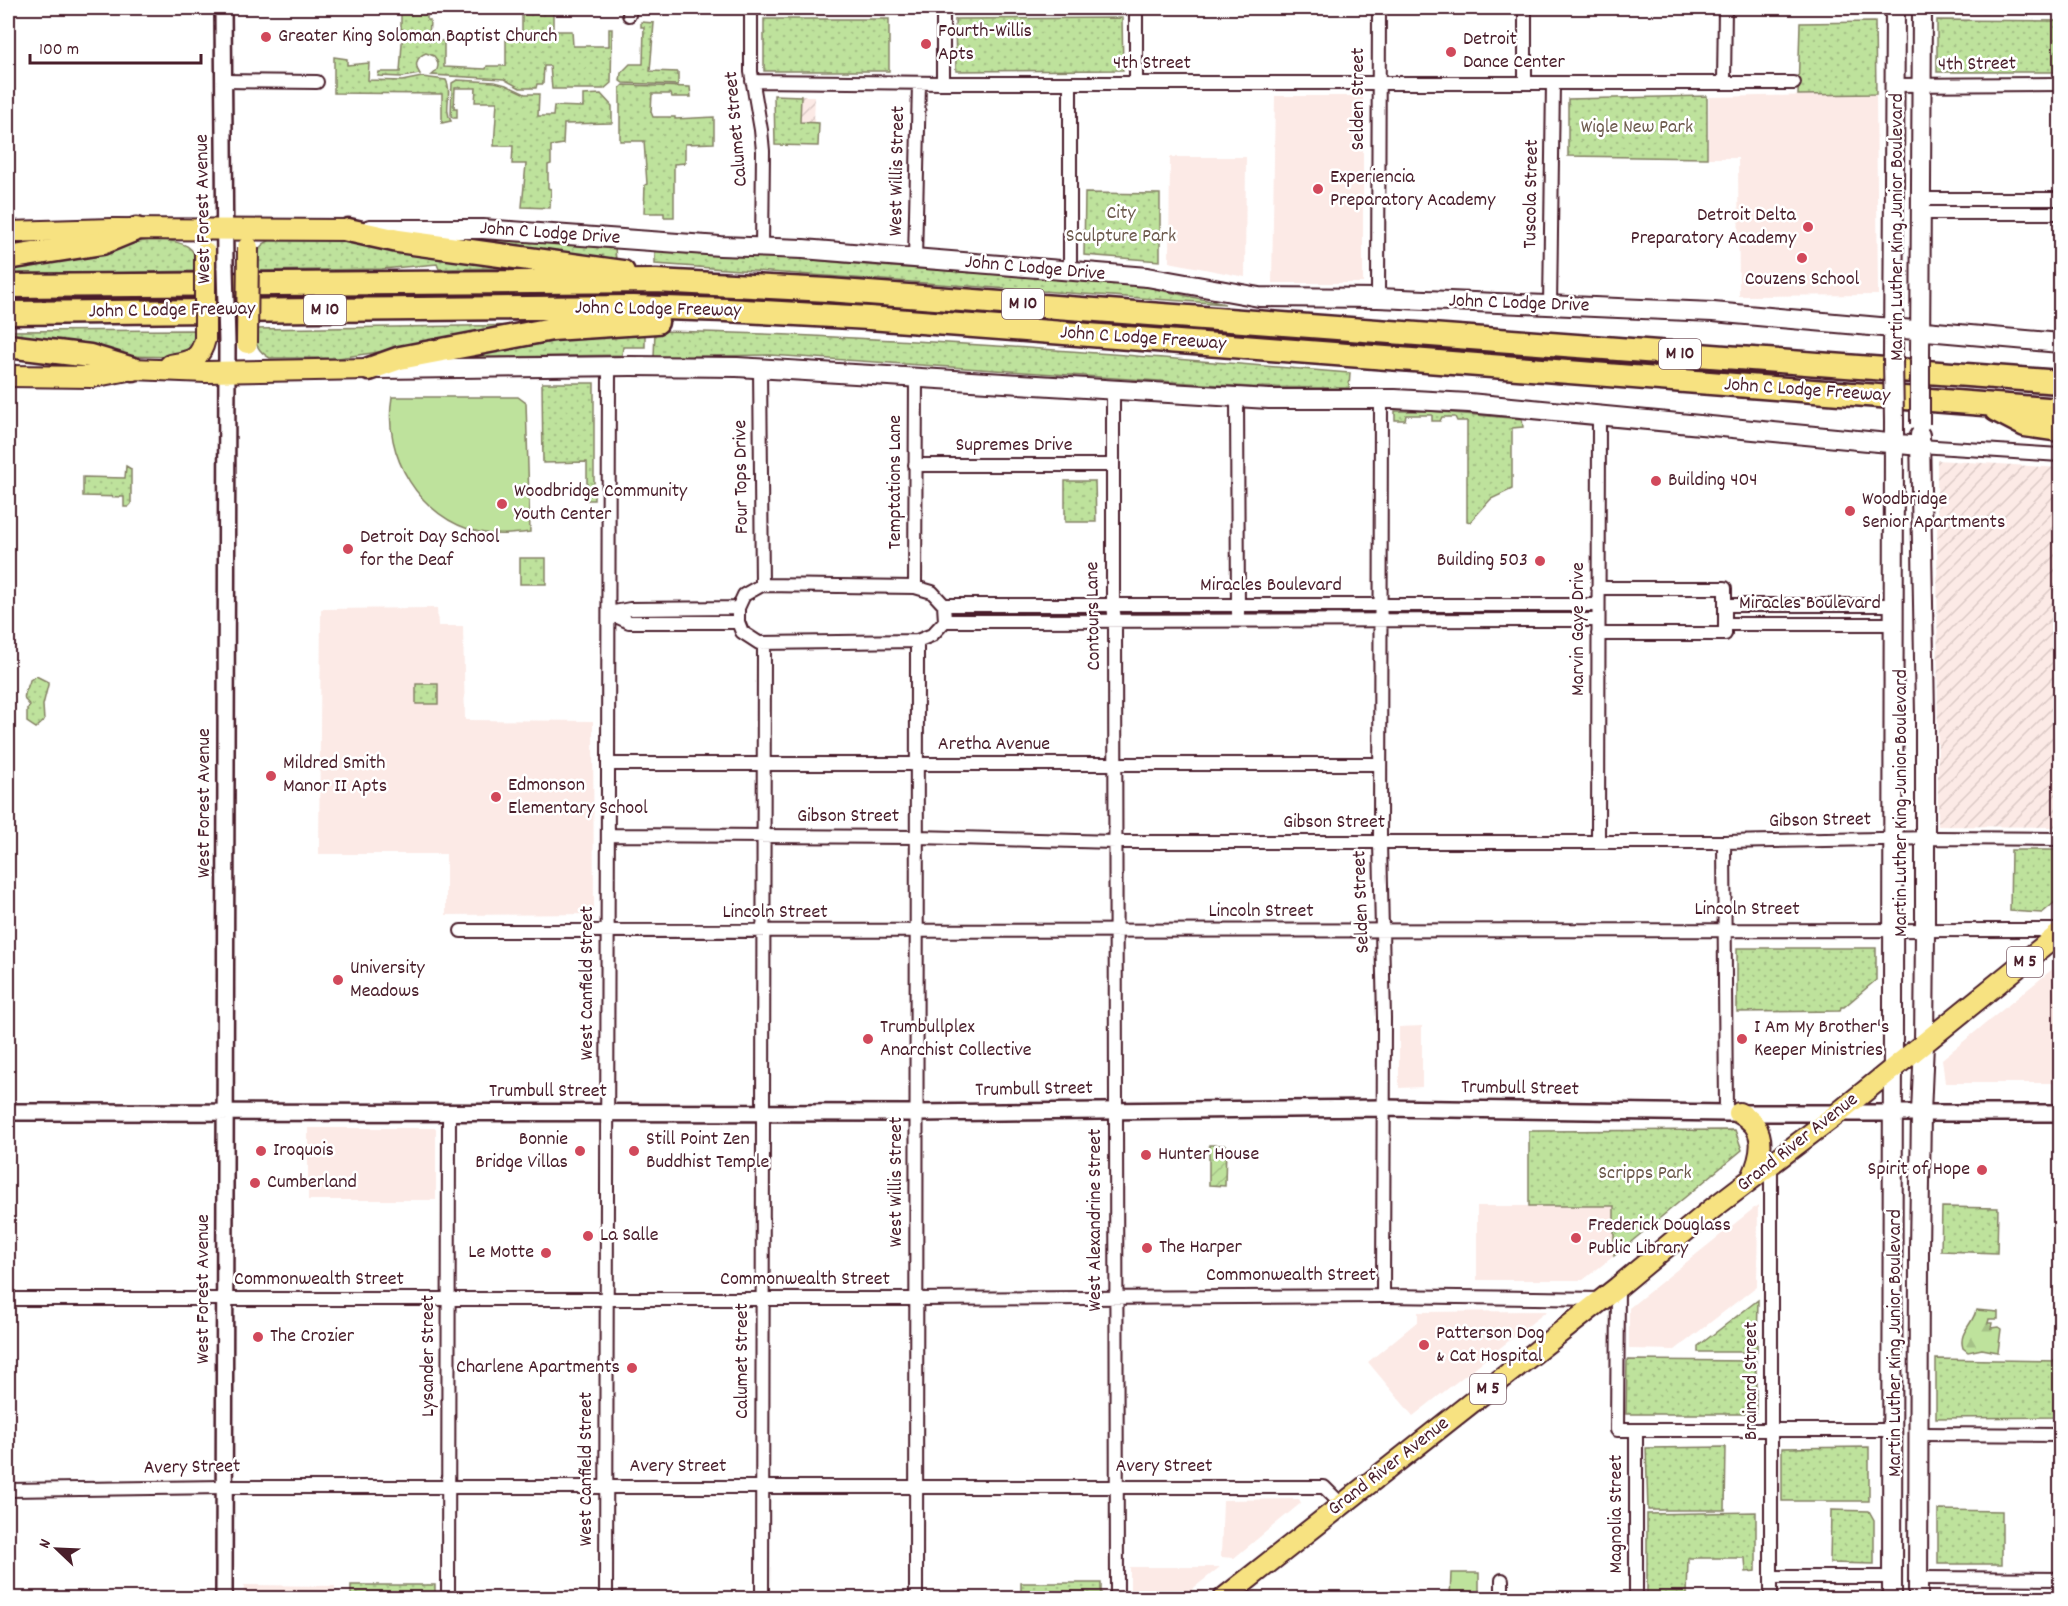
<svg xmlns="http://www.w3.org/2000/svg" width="2068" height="1606" viewBox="0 0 2068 1606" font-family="Dekko,sans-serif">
<defs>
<pattern id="industrial-furrows" width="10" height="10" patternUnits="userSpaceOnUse" patternTransform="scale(1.5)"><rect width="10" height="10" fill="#fceae6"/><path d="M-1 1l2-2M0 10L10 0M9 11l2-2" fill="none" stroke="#dac8c5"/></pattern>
<pattern id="grass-dots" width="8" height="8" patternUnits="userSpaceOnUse" patternTransform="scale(1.5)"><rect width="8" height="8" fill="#bee29c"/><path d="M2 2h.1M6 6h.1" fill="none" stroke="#a5c187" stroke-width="1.8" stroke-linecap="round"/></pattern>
<pattern id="forest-firs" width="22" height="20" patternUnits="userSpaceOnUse" patternTransform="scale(1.5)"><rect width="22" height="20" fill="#bee29c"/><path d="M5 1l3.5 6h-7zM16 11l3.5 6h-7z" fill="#a5c187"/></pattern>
<pattern id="garden-furrows" width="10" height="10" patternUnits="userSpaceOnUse" patternTransform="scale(1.5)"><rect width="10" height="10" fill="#bee29c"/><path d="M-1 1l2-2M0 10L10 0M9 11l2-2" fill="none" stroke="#a5c187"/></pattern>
</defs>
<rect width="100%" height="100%" fill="#fff"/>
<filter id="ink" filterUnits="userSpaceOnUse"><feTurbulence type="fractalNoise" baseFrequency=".0167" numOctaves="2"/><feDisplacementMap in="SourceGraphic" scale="12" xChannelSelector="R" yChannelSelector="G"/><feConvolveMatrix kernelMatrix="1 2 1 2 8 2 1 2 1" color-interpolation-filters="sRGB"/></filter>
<g filter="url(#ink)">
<path fill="#fceae6" d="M 1532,8 L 1641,8 L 1641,12 L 1532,12 Z
M 1876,94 L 1878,295 L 1739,296 L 1738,158 L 1708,158 L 1709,97 Z
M 1275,96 L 1363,96 L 1363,283 L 1272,283 Z
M 1170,157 L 1246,157 L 1245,277 L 1169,262 Z
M 437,608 L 438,626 L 463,626 L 465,720 L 593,721 L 594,914 L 446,915 L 446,854 L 319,854 L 321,609 Z
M 2060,963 L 2060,1083 L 1945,1083 L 1942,1059 Z
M 1422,1026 L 1422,1087 L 1399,1088 L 1399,1027 Z
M 308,1128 L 436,1128 L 436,1200 L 308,1200 Z
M 1758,1205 L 1757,1286 L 1675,1350 L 1629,1349 L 1629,1308 Z
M 1477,1206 L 1614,1206 L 1614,1256 L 1583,1280 L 1477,1280 Z
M 1547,1311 L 1413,1416 L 1368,1362 L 1418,1321 L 1418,1312 Z
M 1299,1499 L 1301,1503 L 1234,1558 L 1221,1557 L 1223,1500 Z
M 1130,1567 L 1220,1567 L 1181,1598 L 1130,1598 Z
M 244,1585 L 335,1586 L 335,1598 L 243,1598 Z"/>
<path fill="url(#industrial-furrows)" d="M 801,96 L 815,96 L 814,123 L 799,123 Z
M 1937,460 L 2060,468 L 2060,827 L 1938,826 Z"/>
<path fill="url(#grass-dots)" stroke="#848064" stroke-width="1.5" d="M 399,8 L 427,8 L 427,20 L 430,20 L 429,41 L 444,41 L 444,67 L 486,69 L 487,66 L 506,66 L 506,40 L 522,40 L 522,13 L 520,12 L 520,8 L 551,8 L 551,12 L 553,12 L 553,31 L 572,31 L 573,46 L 609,46 L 609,29 L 612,29 L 611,83 L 604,89 L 552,89 L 550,66 L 544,66 L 543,84 L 537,84 L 536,88 L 520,88 L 504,79 L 432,75 C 439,70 440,63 434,56 L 426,53 C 416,57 414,66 420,74 L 403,77 L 378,76 L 379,72 L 400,72 L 403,29 L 401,29 L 401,10 Z
M 763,8 L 848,8 L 848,12 L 763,12 Z
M 1937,8 L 2060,8 L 2060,14 L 1937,12 Z
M 1122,18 L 1123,70 L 956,71 L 955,19 Z
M 764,19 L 889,19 L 889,71 L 764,71 Z
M 1937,20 L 2060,21 L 2060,72 L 1937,72 Z
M 641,22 L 654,23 L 650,71 L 678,72 L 678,85 L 623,83 L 620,81 L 621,73 L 630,64 L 643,64 L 644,27 L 641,27 Z
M 1875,22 L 1876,94 L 1798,95 L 1800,23 Z
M 334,57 L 347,59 L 347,65 L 369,63 L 368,80 L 402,81 L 422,77 L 446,80 C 453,92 443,109 451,121 L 442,123 L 442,94 L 334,93 Z
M 457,80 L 495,82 L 506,85 L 525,94 L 539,94 L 538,116 L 553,116 L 554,106 L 583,107 L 583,95 L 601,94 L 612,106 L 612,123 L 564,124 L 563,144 L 551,146 L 551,164 L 548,165 L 548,188 L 551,189 L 550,208 L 522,207 L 526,164 L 512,164 L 513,146 L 494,146 L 497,102 L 475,102 L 476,88 L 455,88 L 454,108 L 457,108 L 457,118 L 453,118 L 451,116 L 452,83 Z
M 623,85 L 690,87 L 691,97 L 672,97 L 671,94 L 652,94 L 651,112 L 653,117 L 675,117 L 675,119 L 714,117 L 714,143 L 685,144 L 685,163 L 674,164 L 674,217 L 664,217 L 664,213 L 644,213 L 645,185 L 647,184 L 644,141 L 620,141 L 620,88 Z
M 774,95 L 801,96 L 800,122 L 819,123 L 818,146 L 775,145 Z
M 1707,96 L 1707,158 L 1568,156 L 1568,99 Z
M 1085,193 L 1160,194 L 1160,261 L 1084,255 Z
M 417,236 L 477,237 L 615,247 L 616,261 Z
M 156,239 C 179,242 198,242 197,271 L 8,275 L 8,264 Z
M 274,239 L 335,240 L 393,245 L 498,260 L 502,268 L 439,269 L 437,264 L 382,269 L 254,271 C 256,256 256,244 274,239 Z
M 655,250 L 770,256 L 866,265 L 1154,286 L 1154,289 L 1225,304 L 655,264 Z
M 536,325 L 536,329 L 338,358 L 270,358 C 257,351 255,343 254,329 Z
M 197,330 L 193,350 L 181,357 L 118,356 L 8,340 L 8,331 Z
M 645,331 L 645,347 L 623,347 L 622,355 L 441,358 L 541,341 L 542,344 L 594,334 Z
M 655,331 C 887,335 1118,354 1350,373 L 1349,388 L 1250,387 L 770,355 L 654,357 Z
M 542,383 L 594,383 L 594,500 L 587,500 L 587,462 L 543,463 Z
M 1395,411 L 1429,411 L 1522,419 L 1523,427 L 1512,428 L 1512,489 L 1491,499 L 1470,522 L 1467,521 L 1467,421 L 1457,421 L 1455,417 L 1442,417 L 1440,421 L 1432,421 L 1432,415 L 1406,415 L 1405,420 L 1395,420 Z
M 126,466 L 131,469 L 131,504 L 128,507 L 124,507 L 124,497 L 83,496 L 83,477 L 125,478 Z
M 1065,481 L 1095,481 L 1096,522 L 1065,522 Z
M 520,558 L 546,558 L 546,584 L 520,584 Z
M 36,676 L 48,682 L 48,685 L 43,705 L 44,721 L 36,728 L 27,722 L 27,709 L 30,706 C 29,704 27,702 25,700 C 22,694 29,687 30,680 Z
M 416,684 L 438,684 L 438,704 L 416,704 Z
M 2011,850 L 2060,850 L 2060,898 L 2042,913 L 2010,911 Z
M 1737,948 L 1876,948 L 1876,980 L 1844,1007 L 1841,1007 L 1840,1011 L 1737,1012 Z
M 1735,1130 L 1742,1150 L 1614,1256 L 1614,1206 L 1529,1206 L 1529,1131 Z
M 1942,1207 L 1998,1208 L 1997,1253 L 1941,1251 Z
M 1758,1300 L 1757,1352 L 1698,1352 L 1698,1346 Z
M 1936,1359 L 2060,1361 L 2060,1417 L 1936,1418 Z
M 1627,1360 L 1756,1361 L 1756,1414 L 1626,1414 Z
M 1726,1447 L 1725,1510 L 1648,1510 L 1646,1448 Z
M 1869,1447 L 1869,1501 L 1782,1501 L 1782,1448 Z
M 1831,1510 L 1869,1511 L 1874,1520 L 1874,1564 L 1830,1563 Z
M 1938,1510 L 2002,1511 L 2002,1564 L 1938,1564 Z
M 1756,1512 L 1756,1571 L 1746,1572 L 1745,1558 L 1688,1558 L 1687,1598 L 1647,1598 L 1647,1514 Z
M 1021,1583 L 1101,1583 L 1101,1598 L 1021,1598 Z
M 351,1585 L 435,1585 L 435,1598 L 351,1598 Z"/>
<path fill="url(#forest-firs)" stroke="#848064" stroke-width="1.5" d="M 1976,1310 L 1998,1312 L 1998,1319 L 1989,1319 L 1988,1323 L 1992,1323 L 1991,1328 L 1998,1327 L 2001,1329 L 1998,1352 L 1982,1349 L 1968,1352 L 1963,1348 C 1958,1332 1973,1325 1976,1310 Z"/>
<path fill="url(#garden-furrows)" stroke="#848064" stroke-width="1.5" d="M 1209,1145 L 1226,1145 L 1225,1186 L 1209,1185 Z"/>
<path fill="#bee29c" stroke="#848064" stroke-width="1.5" d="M 392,397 L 518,397 L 526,403 L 530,532 C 513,534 496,536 479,532 C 420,519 382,455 392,397 Z
M 1451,1573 L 1479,1573 L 1479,1598 L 1450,1598 Z"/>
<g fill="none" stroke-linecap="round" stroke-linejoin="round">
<g stroke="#4a1f2b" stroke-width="16">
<path id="minor" d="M 751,8 L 751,72 L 761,130 L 763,151 L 762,248
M 629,15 L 630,8
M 223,81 L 317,82
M 752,81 L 943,83 L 1794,83
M 1724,81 L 1725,8
M 943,83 L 943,8
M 1070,83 L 1070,272
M 1136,83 L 1136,8
M 1525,83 L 1525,8
M 1894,85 L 2060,84
M 1920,199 L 2060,199
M 1920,213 L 2060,213
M 915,259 L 919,83
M 1378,298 L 1379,8
M 1550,306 L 1553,83
M 760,368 L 762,585
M 1113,389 L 1113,606 L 1115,620 L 1117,1598
M 1237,397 L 1238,613
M 1381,399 L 1380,842 L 1384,1018 L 1383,1296
M 1920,446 L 2060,455
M 915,465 L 1113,465
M 762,585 L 915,587 L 932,592 L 944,605 L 945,621 L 932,635 L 917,641 L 759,643 L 742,632 L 738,622 L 738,608 L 744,595 Z
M 915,587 L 916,377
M 944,605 L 1598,605
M 1725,605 L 1894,605
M 609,613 L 629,622 L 738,622
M 609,613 L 630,609 L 738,608
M 945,621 L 1598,620
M 1725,624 L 1894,624
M 1598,634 L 1725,634 L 1725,588 L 1598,588
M 608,764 L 1380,764
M 608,835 L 917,837 L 1115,842 L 1724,842 L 1934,838 L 2060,839
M 1598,842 L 1599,415
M 1724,842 L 1726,1113
M 461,931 L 2060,930
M 1618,1287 L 1617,1430 L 1893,1430
M 8,1299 L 917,1299 L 1383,1296 L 1602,1299
M 1636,1430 L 1636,1598
M 1918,1434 L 2060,1435
M 8,1490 L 224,1487 L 1324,1487 L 1342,1505
M 1771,1577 L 1892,1577
M 1918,1578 L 2060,1579
M 448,1598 L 449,1113
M 606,1598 L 609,367
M 762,1598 L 764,643
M 916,1598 L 917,641
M 1502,1598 L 1502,1580
M 1771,1598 L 1771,1163"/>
</g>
<g stroke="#4a1f2b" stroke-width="20">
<path id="tertiary" d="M 223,8 L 225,268
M 8,1112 L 917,1113 L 1383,1108 L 1726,1113 L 2060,1113
M 224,1598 L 227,343"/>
</g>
<g stroke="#4a1f2b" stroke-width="22">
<path id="secondary" d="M 370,229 L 483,229 L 720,246 L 803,249 L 1147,277 L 1259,297 L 1378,298 L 1713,312 L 2060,343
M 1893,358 L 1895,8
M 1920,360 L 1922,8
M 380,369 L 631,366 L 737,367 L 1269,399 L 1395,399 L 1469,403 L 1920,446
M 1892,1598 L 1894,421
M 1918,1598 L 1919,1250 L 1921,1113 L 1924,1044 L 1925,930 L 1925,715 L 1920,435"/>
</g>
<g stroke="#4a1f2b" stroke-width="24">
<path id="primary" d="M 8,232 L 113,229 L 348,230
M 170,365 C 190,361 200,361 205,339
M 8,376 L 92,377 L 133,369 L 206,372 L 369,369
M 1739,1113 C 1768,1127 1763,1153 1752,1178
M 1224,1598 L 1618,1287 L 1712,1209 L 1838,1113 L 2060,933"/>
</g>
<g stroke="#4a1f2b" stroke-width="27">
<path id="motorway" d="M 348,230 L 398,241 L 623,272
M 8,258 L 102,243 L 136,229
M 8,286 L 656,281 L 828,290 L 2060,382
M 8,313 L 633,307 L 726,310 L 869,318 L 2060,410
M 8,346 L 90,356 L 133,369
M 369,369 L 400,358 L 552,329 L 657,322
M 1996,410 L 2025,425 L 2060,430"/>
</g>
<use href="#minor" stroke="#fff" stroke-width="12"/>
<use href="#tertiary" stroke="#fff" stroke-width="15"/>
<use href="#secondary" stroke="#fff" stroke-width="18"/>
<use href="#primary" stroke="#f7e281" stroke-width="20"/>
<use href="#motorway" stroke="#f7e281" stroke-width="22"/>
<g stroke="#4a1f2b" stroke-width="20" stroke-linecap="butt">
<path id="tertiary-bridge" d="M 225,268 L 227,343"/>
</g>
<g stroke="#4a1f2b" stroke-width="22" stroke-linecap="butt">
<path id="secondary-bridge" d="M 1893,358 L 1894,421
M 1920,360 L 1920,424"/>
</g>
<g stroke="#4a1f2b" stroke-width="24" stroke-linecap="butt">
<path id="primary-bridge" d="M 205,252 L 205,339
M 247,343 L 248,247"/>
</g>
<use href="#tertiary-bridge" stroke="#fff" stroke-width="15"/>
<use href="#secondary-bridge" stroke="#fff" stroke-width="18"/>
<use href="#primary-bridge" stroke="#f7e281" stroke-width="20"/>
</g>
</g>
<g fill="#d1495b" stroke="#fff" stroke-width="2">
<circle cx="266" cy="37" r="6"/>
<circle cx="926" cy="44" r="6"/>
<circle cx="1451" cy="52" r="6"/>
<circle cx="1318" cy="189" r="6"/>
<circle cx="1808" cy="227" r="6"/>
<circle cx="1802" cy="258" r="6"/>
<circle cx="1656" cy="481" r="6"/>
<circle cx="502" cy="504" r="6"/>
<circle cx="1850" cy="511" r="6"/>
<circle cx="348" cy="549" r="6"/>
<circle cx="1540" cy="561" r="6"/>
<circle cx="271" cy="776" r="6"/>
<circle cx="496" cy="797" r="6"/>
<circle cx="338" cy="980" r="6"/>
<circle cx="868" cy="1039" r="6"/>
<circle cx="1742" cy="1039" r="6"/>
<circle cx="261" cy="1151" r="6"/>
<circle cx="580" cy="1151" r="6"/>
<circle cx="634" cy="1151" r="6"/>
<circle cx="1146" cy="1155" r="6"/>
<circle cx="1982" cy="1170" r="6"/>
<circle cx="255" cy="1183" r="6"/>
<circle cx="588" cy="1236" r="6"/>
<circle cx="1576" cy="1238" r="6"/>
<circle cx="1147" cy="1248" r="6"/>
<circle cx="546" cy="1253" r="6"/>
<circle cx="258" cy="1337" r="6"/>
<circle cx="1424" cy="1345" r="6"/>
<circle cx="632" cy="1368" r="6"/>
</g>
<g text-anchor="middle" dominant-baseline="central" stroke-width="5" stroke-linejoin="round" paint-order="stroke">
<g fill="#fff" stroke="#80626b" stroke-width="1.5">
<rect x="1002" y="289" width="42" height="30" rx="4.5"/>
<rect x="304" y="295" width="42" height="30" rx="4.5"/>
<rect x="1659" y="339" width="42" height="30" rx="4.5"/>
<rect x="2007" y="947" width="36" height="30" rx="4.5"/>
<rect x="1470" y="1374" width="36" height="30" rx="4.5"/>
</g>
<g font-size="18" font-weight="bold" fill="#4a1f2b">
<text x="1023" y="304">M 10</text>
<text x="325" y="310">M 10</text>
<text x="1680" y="354">M 10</text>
<text x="2025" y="962">M 5</text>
<text x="1488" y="1389">M 5</text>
</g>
<g font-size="20" fill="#4a1f2b" stroke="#fff" text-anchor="start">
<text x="938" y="32">Fourth-Willis<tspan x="938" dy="23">Apts</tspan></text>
<text x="278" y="37">Greater King Soloman Baptist Church</text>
<text x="1463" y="40">Detroit<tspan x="1463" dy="23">Dance Center</tspan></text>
<text x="1330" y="178">Experiencia<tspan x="1330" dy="23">Preparatory Academy</tspan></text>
<text x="1796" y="216" text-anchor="end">Detroit Delta<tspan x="1796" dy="23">Preparatory Academy</tspan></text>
<text x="1802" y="280" text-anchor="middle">Couzens School</text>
<text x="1668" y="481">Building 404</text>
<text x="514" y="492">Woodbridge Community<tspan x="514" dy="23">Youth Center</tspan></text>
<text x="1862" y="500">Woodbridge<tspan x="1862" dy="23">Senior Apartments</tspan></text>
<text x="360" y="538">Detroit Day School<tspan x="360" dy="23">for the Deaf</tspan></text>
<text x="1528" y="561" text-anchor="end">Building 503</text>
<text x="283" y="764">Mildred Smith<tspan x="283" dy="23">Manor II Apts</tspan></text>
<text x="508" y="786">Edmonson<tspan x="508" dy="23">Elementary School</tspan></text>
<text x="350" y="969">University<tspan x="350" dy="23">Meadows</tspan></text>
<text x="880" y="1028">Trumbullplex<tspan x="880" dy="23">Anarchist Collective</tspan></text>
<text x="1754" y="1028">I Am My Brother's<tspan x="1754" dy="23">Keeper Ministries</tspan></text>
<text x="568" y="1140" text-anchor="end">Bonnie<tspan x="568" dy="23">Bridge Villas</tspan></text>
<text x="646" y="1140">Still Point Zen<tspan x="646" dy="23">Buddhist Temple</tspan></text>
<text x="273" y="1151">Iroquois</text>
<text x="1158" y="1155">Hunter House</text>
<text x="1970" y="1170" text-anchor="end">Spirit of Hope</text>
<text x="267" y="1183">Cumberland</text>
<text x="1588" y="1226">Frederick Douglass<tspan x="1588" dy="23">Public Library</tspan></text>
<text x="600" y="1236">La Salle</text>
<text x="1159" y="1248">The Harper</text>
<text x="534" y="1253" text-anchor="end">Le Motte</text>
<text x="1436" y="1334">Patterson Dog<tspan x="1436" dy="23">&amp; Cat Hospital</tspan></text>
<text x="270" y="1337">The Crozier</text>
<text x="620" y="1368" text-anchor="end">Charlene Apartments</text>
</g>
<g font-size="20" fill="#4a1f2b" stroke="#fff">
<text x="1152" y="64">4th Street</text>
<text transform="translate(1977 65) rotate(-1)">4th Street</text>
<text transform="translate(1359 99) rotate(-90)">Selden Street</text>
<text transform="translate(737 129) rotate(-95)">Calumet Street</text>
<text transform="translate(898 171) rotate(-89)">West Willis Street</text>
<text transform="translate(1532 194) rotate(-89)">Tuscola Street</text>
<text transform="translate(204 209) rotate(-91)">West Forest Avenue</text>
<text transform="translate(1898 227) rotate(-90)">Martin Luther King Junior Boulevard</text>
<text transform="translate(550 234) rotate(4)">John C Lodge Drive</text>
<text transform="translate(1035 269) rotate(5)">John C Lodge Drive</text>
<text transform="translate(1519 304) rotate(2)">John C Lodge Drive</text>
<text transform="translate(658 310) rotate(1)">John C Lodge Freeway</text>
<text transform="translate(172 311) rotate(-1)">John C Lodge Freeway</text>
<text transform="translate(1143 339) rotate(4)">John C Lodge Freeway</text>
<text transform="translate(1807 391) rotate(4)">John C Lodge Freeway</text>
<text x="1014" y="446">Supremes Drive</text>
<text transform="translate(742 477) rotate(-91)">Four Tops Drive</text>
<text transform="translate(896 482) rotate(-90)">Temptations Lane</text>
<text x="1271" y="586">Miracles Boulevard</text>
<text x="1810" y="604">Miracles Boulevard</text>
<text transform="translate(1094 616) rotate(-91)">Contours Lane</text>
<text transform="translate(1579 629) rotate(-90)">Marvin Gaye Drive</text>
<text x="994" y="745">Aretha Avenue</text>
<text transform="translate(205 803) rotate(-90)">West Forest Avenue</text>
<text transform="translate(1902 803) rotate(-90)">Martin Luther King Junior Boulevard</text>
<text x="848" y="817">Gibson Street</text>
<text transform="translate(1820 821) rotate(-1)">Gibson Street</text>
<text x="1334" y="823">Gibson Street</text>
<text transform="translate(1362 902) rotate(-92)">Selden Street</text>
<text x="1747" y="910">Lincoln Street</text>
<text x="1261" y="912">Lincoln Street</text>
<text x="775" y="913">Lincoln Street</text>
<text transform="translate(588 983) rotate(-90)">West Canfield Street</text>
<text transform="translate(1520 1089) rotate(1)">Trumbull Street</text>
<text transform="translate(1034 1090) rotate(-1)">Trumbull Street</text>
<text x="548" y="1092">Trumbull Street</text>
<text transform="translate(1798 1143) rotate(-38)">Grand River Avenue</text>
<text transform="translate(897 1182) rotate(-90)">West Willis Street</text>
<text transform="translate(1096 1220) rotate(-90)">West Alexandrine Street</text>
<text x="1291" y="1276">Commonwealth Street</text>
<text x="319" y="1280">Commonwealth Street</text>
<text x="805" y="1280">Commonwealth Street</text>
<text transform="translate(204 1289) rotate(-90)">West Forest Avenue</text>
<text transform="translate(1896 1343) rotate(-90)">Martin Luther King Junior Boulevard</text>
<text transform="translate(429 1356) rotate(-90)">Lysander Street</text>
<text transform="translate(743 1361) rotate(-90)">Calumet Street</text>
<text transform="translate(1752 1381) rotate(-90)">Brainard Street</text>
<text x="678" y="1467">Avery Street</text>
<text x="1164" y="1467">Avery Street</text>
<text transform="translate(1389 1467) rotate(-38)">Grand River Avenue</text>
<text transform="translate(192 1468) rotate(-1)">Avery Street</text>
<text transform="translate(587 1469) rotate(-90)">West Canfield Street</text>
<text transform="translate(1617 1514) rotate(-90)">Magnolia Street</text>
</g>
<g font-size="20" fill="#6d5a4d" stroke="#fff">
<text x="1637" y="128">Wigle New Park</text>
<text x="1121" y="214">City<tspan x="1121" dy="23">Sculpture Park</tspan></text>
<text x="1645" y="1174">Scripps Park</text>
</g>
</g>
<rect width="2068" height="1606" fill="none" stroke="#fff" stroke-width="30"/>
<rect x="15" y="15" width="2038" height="1576" fill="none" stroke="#4a1f2b" stroke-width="2" filter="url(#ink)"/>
<g transform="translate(57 1549) rotate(293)" stroke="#ffffff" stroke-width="4.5" paint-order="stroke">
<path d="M0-4.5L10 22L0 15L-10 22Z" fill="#4a1f2b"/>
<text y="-9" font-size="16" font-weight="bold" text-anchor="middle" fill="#4a1f2b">N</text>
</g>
<path d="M30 54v9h171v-9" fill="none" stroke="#4a1f2b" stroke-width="3"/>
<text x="39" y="54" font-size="18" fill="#4a1f2b" stroke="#ffffff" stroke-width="4.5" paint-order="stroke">100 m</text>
</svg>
